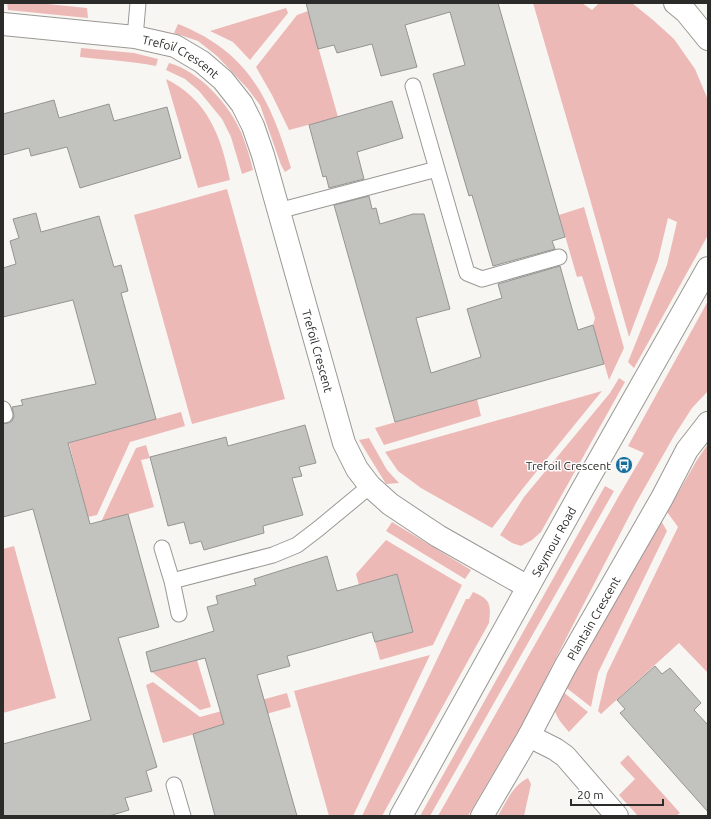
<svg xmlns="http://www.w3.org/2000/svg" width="711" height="819" viewBox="0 0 711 819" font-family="Ubuntu,sans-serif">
<rect width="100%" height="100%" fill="#f8f6f2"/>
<path fill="#edb9b7" d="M 7,3 L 38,3 L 87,8 L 88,18 L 8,10 Z
M 533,3 L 582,3 L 592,10 L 598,4 L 597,3 L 632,3 L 653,20 L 674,39 L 695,69 L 708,100 L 708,235 L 634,368 L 628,362 L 667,265 L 677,222 L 668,218 L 658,260 L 629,337 L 588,192 Z
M 286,8 L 288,13 L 250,60 L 233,42 L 210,31 Z
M 308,11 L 338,117 L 289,130 L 272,95 L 256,67 L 297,15 Z
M 178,24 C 249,52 270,99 291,168 L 285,172 L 281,165 L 260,105 L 248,89 L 217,56 L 198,41 L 174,33 Z
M 81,48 L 134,53 L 158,59 L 156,66 C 131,61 106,60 80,57 Z
M 169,63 C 199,71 229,104 241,132 C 246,144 250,157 253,170 L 242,174 L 231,137 L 222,119 L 199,91 L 185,79 L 166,70 Z
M 166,79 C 208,100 221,136 230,180 L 198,188 Z
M 227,189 L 285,399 L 192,424 L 134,215 Z
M 584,207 L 624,348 L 609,380 L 593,325 L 595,318 L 582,276 L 577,277 L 559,215 Z
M 708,301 L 708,391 L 692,408 L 674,436 L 636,503 L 577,617 L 524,721 L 468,816 L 438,816 L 620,494 L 644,453 L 628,446 Z
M 619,378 L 625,382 L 541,532 L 532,540 L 521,546 L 512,543 L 500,535 L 524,497 L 610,393 Z
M 602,391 L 524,487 L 492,528 L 421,488 L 398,471 L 385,452 Z
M 477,399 L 481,416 L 384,445 L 375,428 Z
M 181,412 L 185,426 L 130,442 L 97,515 L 88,517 L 69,443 Z
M 369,438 L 387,470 L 399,483 L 386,484 L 359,440 Z
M 708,444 L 708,673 L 679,643 L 601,714 L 598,711 L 607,673 L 678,527 L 667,512 L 697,460 Z
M 146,445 L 150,458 L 141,460 L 154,507 L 101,522 L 136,448 Z
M 605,486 L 614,491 L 430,816 L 420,816 Z
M 660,519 L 667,531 L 598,673 L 591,707 L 564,686 Z
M 392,522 L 471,570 L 465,579 L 386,531 Z
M 386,540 L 462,585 L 433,645 L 380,660 L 375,642 L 413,631 L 397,575 L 359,585 L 356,574 Z
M 14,546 L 56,698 L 3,713 L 3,549 Z
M 473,592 C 491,599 491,605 489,623 L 382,816 L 362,816 L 466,599 L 469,599 Z
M 430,655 L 353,816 L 329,816 L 294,691 Z
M 197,660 L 211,707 L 200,710 L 152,672 Z
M 153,682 L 200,717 L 287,693 L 291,707 L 163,743 L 146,685 Z
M 562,691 L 588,712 L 569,732 C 563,725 552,714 555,703 C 556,699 560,695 562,691 Z
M 628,755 L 680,813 L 676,816 L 638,816 L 619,795 L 635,779 L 620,763 Z
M 528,778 L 531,784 L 524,816 L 498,816 C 506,802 513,785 528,778 Z"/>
<path fill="#c2c3bf" stroke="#949591" d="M 306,3 L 498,3 L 565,237 L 552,241 L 555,249 L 493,266 L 472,195 L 469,196 L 433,74 L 465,65 L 450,12 L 405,25 L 417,67 L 381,76 L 372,44 L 337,53 L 334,45 L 318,49 Z
M 54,100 L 59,118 L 109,104 L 114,121 L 167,107 L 181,158 L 80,188 L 67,147 L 31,156 L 29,148 L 3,155 L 3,114 Z
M 392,101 L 403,138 L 357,152 L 364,179 L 329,188 L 326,176 L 323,177 L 309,125 Z
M 369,196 L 372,209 L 376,208 L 380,224 L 413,214 L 424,214 L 450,309 L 416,318 L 431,373 L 481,357 L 467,309 L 502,298 L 498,284 L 560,266 L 578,330 L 593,325 L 604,364 L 395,422 L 334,205 Z
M 36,213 L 41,232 L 99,216 L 114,267 L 121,265 L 128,291 L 121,293 L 156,419 L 68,443 L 90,524 L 128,514 L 159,627 L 118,638 L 157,767 L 146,771 L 152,791 L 125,798 L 129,810 L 109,816 L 3,816 L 3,744 L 91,720 L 33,509 L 3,517 L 3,424 L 8,423 L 12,421 L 14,416 L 12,407 L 23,405 L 21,400 L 96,384 L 73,300 L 3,317 L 3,268 L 16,264 L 10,241 L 19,238 L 13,219 Z
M 305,425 L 316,463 L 299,467 L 302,476 L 292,478 L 303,515 L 263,526 L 264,533 L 204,550 L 201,541 L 190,544 L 184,522 L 168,526 L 150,457 L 226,437 L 228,446 Z
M 327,556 L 337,591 L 397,574 L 413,632 L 375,642 L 372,632 L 313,649 L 287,656 L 290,666 L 257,675 L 297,816 L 215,816 L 193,734 L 224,724 L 205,658 L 151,672 L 146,652 L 214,631 L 207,607 L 218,604 L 216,596 L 256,585 L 254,579 Z
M 655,666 L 662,674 L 670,668 L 701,703 L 694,710 L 708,725 L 708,812 L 620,713 L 625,709 L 617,700 Z"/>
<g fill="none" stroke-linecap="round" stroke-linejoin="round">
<g stroke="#9a9894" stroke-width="17">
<path id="service" d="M 135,37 L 138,3
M 413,86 L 467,273 L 482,279 L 559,257
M 278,211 L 437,169
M 3,409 L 5,415
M 162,548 L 172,581
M 179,614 L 172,581 L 273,555 L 297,545 L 318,529 L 370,486
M 174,785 L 183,816"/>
</g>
<g stroke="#9a9894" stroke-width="24">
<g id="minor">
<path id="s1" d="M 3,24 L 135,37 L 175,46 L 202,62 L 223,80 L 242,104 L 253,126 L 263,155 L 344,443 L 357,469 L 370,486 L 390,504 L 438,536 L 528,587"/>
<path d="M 529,736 L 555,749 L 565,756 L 617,816"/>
<path id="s2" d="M 482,816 L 529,736 L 565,667 L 662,498 L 687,450 L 708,423"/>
</g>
</g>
<g stroke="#9a9894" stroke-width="24">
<g id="tertiary">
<path d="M 675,3 L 686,12 L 708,39"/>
<path id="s3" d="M 401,816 L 582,490 L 708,268"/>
</g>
</g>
<use href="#service" stroke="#fff" stroke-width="15"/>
<use href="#minor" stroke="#fff" stroke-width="22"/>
<use href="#tertiary" stroke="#fff" stroke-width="22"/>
</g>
<defs>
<g id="bus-disc" transform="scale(0.9)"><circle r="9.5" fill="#176d9d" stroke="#fff"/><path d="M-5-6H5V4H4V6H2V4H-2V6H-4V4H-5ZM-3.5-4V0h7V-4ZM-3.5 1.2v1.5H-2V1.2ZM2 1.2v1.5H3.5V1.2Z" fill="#fff"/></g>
</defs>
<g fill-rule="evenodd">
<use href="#bus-disc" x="624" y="465"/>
</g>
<g text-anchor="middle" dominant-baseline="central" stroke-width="3" stroke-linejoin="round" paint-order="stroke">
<g font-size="12" fill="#2b2b29" stroke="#fff">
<text stroke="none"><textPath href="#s1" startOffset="183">Trefoil Crescent</textPath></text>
<text stroke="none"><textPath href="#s1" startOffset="522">Trefoil Crescent</textPath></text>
<text stroke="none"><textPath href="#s3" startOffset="314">Seymour Road</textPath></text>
<text stroke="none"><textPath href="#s2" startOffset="227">Plantain Crescent</textPath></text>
</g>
<g font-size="12" fill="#2b2b29" stroke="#fff" text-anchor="end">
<text x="611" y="465">Trefoil Crescent</text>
</g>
</g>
<rect width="711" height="819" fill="none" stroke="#2b2b29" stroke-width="8"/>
<path d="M571 799v6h92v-6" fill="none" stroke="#2b2b29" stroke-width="2"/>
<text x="577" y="799" font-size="12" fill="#2b2b29" stroke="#ffffff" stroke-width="3" paint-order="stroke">20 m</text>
</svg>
